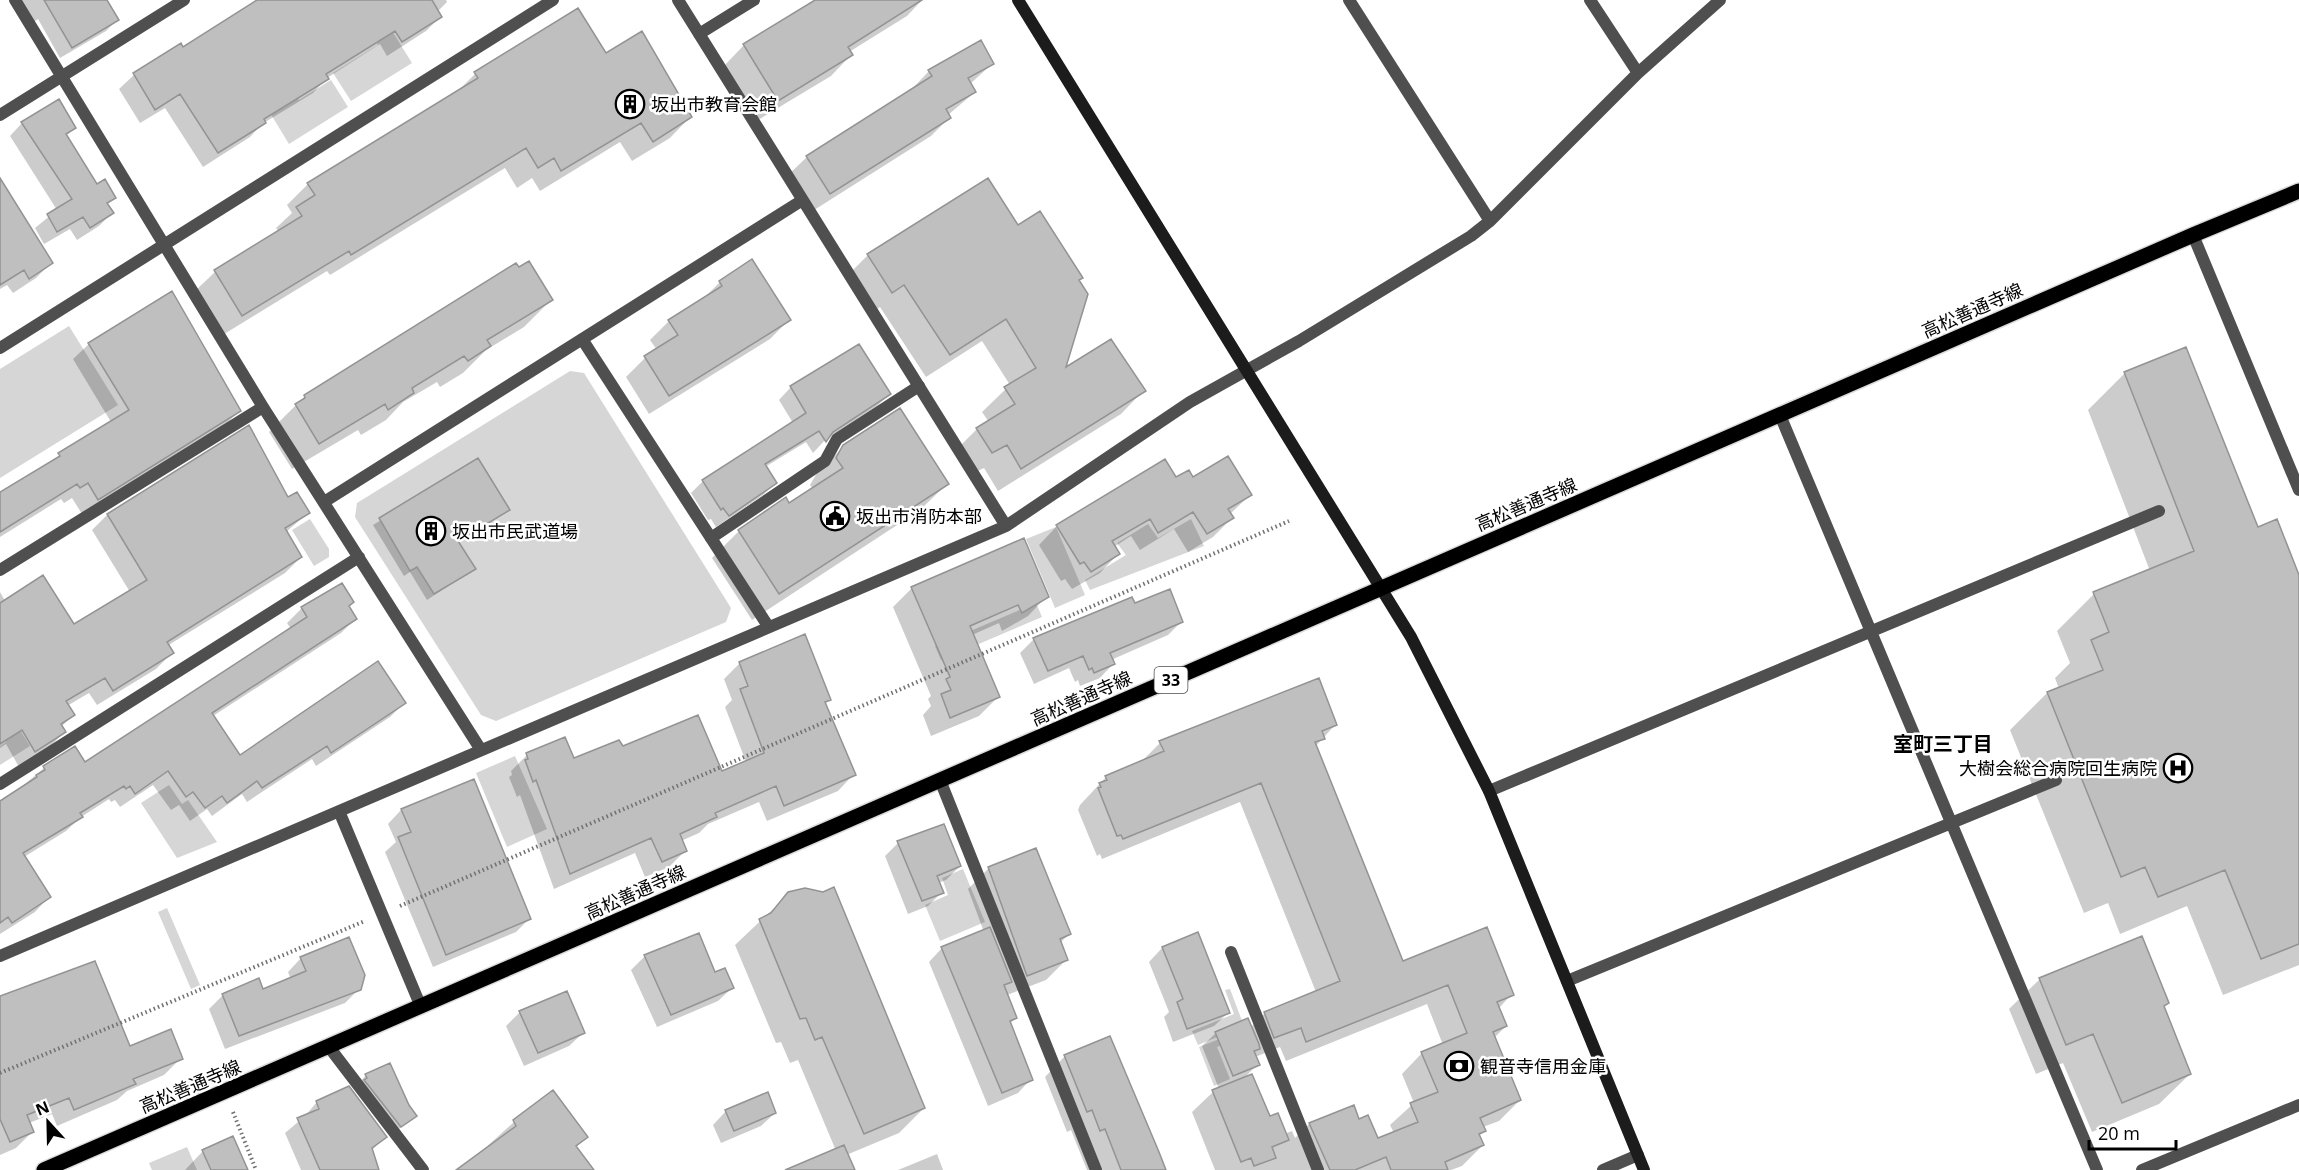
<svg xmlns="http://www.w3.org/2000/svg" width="2299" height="1170" viewBox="0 0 2299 1170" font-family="'Open Sans','Noto Sans JP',sans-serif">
<rect width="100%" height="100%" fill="#fff"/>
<path fill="#d6d6d6" d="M 389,26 L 412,63 L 351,101 L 333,73 L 378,45 L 373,35 Z
M 331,80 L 348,107 L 289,144 L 264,103 L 295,94 L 299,100 Z
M 69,326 L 118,405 L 0,478 L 0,369 Z
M 570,371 L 584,373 L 731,608 L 726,622 L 496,721 L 481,715 L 355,517 L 357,503 Z
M 310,519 L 329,549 L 329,557 L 314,566 L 292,530 Z
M 1191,519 L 1204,546 L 1090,590 L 1085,580 L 1126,555 L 1117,543 L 1148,524 L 1158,538 Z
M 1056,527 L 1085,595 L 1055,608 L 1026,539 Z
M 1036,603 L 1042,617 L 941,660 L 935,646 Z
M 15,722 L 30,746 L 0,765 L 0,746 L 6,742 L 0,731 Z
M 515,756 L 547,829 L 507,847 L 476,773 Z
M 169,785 L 182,804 L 188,800 L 217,842 L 177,858 L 141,803 Z
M 963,869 L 985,922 L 940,941 L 925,905 L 948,895 L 942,878 Z
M 167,908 L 200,985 L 191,989 L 158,912 Z
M 1230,989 L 1244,1026 L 1198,1045 L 1192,1031 L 1234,1014 L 1225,990 Z
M 1245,1029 L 1248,1034 L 1217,1047 L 1230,1079 L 1214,1086 L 1199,1047 Z
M 187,1147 L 197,1170 L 152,1170 L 149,1163 Z"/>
<path fill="#0003" fill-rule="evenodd" d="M 17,0 L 104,0 L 117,20 L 106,31 L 60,58 L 38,19 L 32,23 Z
M 260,0 L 446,0 L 447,2 L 437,12 L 440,17 L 426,31 L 387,56 L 380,44 L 327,78 L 313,93 L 262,124 L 250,137 L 203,167 L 165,108 L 140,123 L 119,89 L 134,75 L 183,49 Z
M 819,0 L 922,0 L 907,16 L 849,52 L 851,55 L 831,76 L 758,120 L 724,66 L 744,45 Z
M 578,10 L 606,55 L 690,117 L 670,138 L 632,161 L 620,142 L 540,191 L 532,178 L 517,188 L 505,168 L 330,275 L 327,271 L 221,336 L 194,292 L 215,272 L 279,232 L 276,228 L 292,213 L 287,205 L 308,184 L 455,94 L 475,74 Z
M 992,64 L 970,84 L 975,92 L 948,115 L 949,118 L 931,136 L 811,212 L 788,175 L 807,157 L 911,90 L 929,71 Z
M 22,123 L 74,128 L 66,136 L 96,186 L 114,198 L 107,205 L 112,213 L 99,226 L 77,240 L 70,229 L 44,244 L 35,228 L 57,210 L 10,136 Z
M 0,181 L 52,262 L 36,278 L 13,293 L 7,285 L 0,289 Z
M 1017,227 L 1078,281 L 1064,370 L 1144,390 L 1121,414 L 998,491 L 984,468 L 969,475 L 954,452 L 977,429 L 989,422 L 982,412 L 1010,385 L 982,341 L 926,377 L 880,307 L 868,315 L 845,278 L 868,255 Z
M 720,282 L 789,320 L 770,339 L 649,414 L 626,377 L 645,358 L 657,350 L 650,340 L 669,321 L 701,301 Z
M 551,300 L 524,327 L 486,350 L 463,373 L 440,387 L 437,382 L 403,402 L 386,420 L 361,435 L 358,430 L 292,469 L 269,432 L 305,396 Z
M 89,344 L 239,411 L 224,426 L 82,514 L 72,498 L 64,503 L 61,499 L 0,537 L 0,494 L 111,422 L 73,359 Z
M 2125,373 L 2299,579 L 2299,965 L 2223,995 L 2187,906 L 2120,934 L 2108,903 L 2084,913 L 2010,730 L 2047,693 L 2059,689 L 2055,678 L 2070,663 L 2057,631 L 2094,594 L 2150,571 L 2088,410 Z
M 791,387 L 889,394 L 877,406 L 826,439 L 813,453 L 806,442 L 765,467 L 775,483 L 763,495 L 716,527 L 711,519 L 708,520 L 691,493 L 703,481 L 793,423 L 779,400 Z
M 248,428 L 287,499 L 308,513 L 286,532 L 301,557 L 285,573 L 167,646 L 172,653 L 156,669 L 97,705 L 89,693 L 67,706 L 73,715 L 61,727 L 64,732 L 49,748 L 19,767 L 6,744 L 0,748 L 0,592 L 5,601 L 73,626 L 130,592 L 92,530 L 107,515 Z
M 844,446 L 947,484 L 920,510 L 752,620 L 712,558 L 739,531 L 786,499 L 789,505 L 813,489 L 810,485 L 817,473 Z
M 478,460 L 508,510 L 457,542 L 474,569 L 427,600 L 410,572 L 404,576 L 373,525 Z
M 1176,479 L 1193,479 L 1250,495 L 1230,514 L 1232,518 L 1213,537 L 1188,552 L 1174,529 L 1140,550 L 1131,536 L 1114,547 L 1118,554 L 1100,573 L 1072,589 L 1065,579 L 1061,581 L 1039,545 L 1057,526 Z
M 341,585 L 347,607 L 355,619 L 341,633 L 213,716 L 239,757 L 404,703 L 390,717 L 316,766 L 312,759 L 247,802 L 242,794 L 212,816 L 207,809 L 190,821 L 179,805 L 171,810 L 153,785 L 120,807 L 115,800 L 111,802 L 109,799 L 81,817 L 66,831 L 24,857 L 49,897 L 35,912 L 0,934 L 0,805 L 44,768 L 85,764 L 291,629 L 287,623 L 302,608 Z
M 912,588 L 1047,596 L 1028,616 L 1002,631 L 999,623 L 972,635 L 998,697 L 979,716 L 931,736 L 923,715 L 931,706 L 928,699 L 931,696 L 893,607 Z
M 1134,605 L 1181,622 L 1168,635 L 1111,660 L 1113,664 L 1100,678 L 1080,686 L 1078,680 L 1075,682 L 1069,668 L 1034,684 L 1020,653 L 1034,639 Z
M 740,663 L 830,699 L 825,704 L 854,774 L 838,791 L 767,821 L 759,802 L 708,824 L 699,833 L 681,841 L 686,850 L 669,867 L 645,877 L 635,853 L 554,889 L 520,795 L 517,797 L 509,777 L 512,775 L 511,771 L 527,755 L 573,760 L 622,748 L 721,773 L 746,762 L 725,707 L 732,700 L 724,679 Z
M 1335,725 L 1315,747 L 1402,963 L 1512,994 L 1499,1008 L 1506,1026 L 1494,1038 L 1520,1100 L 1499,1121 L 1483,1127 L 1484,1131 L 1479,1136 L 1483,1145 L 1462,1166 L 1451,1170 L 1215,1170 L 1192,1112 L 1213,1092 L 1219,1089 L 1202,1046 L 1216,1033 L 1251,1027 L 1265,1013 L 1316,992 L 1240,802 L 1102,859 L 1100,854 L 1097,856 L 1078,810 L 1080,805 L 1106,777 L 1140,763 L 1160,743 ZM 1427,1004 L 1443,1045 L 1422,1053 L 1402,1074 L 1414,1103 L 1390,1125 L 1394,1133 L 1377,1140 L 1358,1121 L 1353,1107 L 1309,1124 L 1295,1138 L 1292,1131 L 1284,1134 L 1269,1118 L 1244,1078 L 1258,1064 L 1255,1057 L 1280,1047 L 1286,1061 Z
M 473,780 L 529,919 L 516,932 L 433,967 L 385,852 L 396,842 L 388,824 L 401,810 Z
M 898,843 L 960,866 L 946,880 L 938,883 L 942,892 L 928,906 L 908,914 L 885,856 Z
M 989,868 L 1069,934 L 1060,943 L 1066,960 L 1046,980 L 1007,995 L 1016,1018 L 1009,1024 L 1031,1079 L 1018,1093 L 988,1106 L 929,962 L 942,948 L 984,932 L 968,889 Z
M 789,894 L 924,1108 L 899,1133 L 839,1158 L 798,1060 L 790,1063 L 781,1042 L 776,1043 L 735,945 Z
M 1198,934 L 1228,1013 L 1214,1026 L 1173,1042 L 1164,1017 L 1169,1012 L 1149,962 L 1162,948 Z
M 698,935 L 715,974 L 732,988 L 718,1001 L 657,1027 L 631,970 L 645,956 Z
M 301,958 L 359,989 L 345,1003 L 225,1049 L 209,1009 L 223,995 L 262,991 L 291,979 L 288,972 Z
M 2040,979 L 2167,1003 L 2163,1007 L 2190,1074 L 2159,1104 L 2092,1132 L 2063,1063 L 2036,1074 L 2009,1009 Z
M 35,982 L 129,1048 L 181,1058 L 164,1075 L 127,1091 L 117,1100 L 57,1126 L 52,1114 L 29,1123 L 33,1131 L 16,1148 L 0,1155 L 0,997 Z
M 520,1012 L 583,1033 L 569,1046 L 524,1066 L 506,1026 Z
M 1065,1056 L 1164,1170 L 1087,1170 L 1071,1130 L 1067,1132 L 1045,1077 Z
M 366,1075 L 408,1106 L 415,1116 L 394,1133 L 360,1082 Z
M 553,1092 L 586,1137 L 576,1147 L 592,1170 L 461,1170 L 514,1122 Z
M 317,1102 L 385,1137 L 371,1151 L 378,1170 L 301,1170 L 285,1133 L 304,1117 Z
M 726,1111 L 775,1113 L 761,1126 L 721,1143 L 713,1125 Z
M 203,1151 L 246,1170 L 185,1170 Z
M 937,1154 L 943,1170 L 898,1170 Z"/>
<path fill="#bfbfbf" stroke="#939393" stroke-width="1.5" d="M 44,0 L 107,0 L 119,20 L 72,48 Z
M 257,0 L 432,0 L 442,17 L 402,42 L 395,31 L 326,74 L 329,79 L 264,119 L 266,123 L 218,153 L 180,94 L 155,110 L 133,73 L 181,43 L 183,47 Z
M 815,0 L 922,0 L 848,47 L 853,55 L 778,101 L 743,44 Z
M 578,8 L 606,53 L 642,31 L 692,117 L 653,142 L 641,123 L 561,171 L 554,158 L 538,168 L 526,148 L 351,255 L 349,251 L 242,316 L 214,270 L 302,216 L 296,207 L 315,195 L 307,183 L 478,78 L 474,72 Z
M 981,40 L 994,64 L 968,78 L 976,92 L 946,109 L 951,118 L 830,194 L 806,156 L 932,76 L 928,70 Z
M 59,99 L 76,128 L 66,134 L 97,184 L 105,179 L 116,198 L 107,203 L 114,213 L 90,228 L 83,217 L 57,232 L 47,214 L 72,199 L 21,122 Z
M 0,178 L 53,263 L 29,279 L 24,270 L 0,285 Z
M 988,178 L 1018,225 L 1040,211 L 1083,278 L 1079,280 L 1088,294 L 1066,367 L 1111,339 L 1146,391 L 1021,469 L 1007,445 L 992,453 L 976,428 L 1015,404 L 1004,387 L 1036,368 L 1006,319 L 950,355 L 904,285 L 892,293 L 867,254 Z
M 752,259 L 791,320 L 669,396 L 644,356 L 678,335 L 668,320 L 722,286 L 719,281 Z
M 529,261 L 553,300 L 487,340 L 491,346 L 468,361 L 464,356 L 412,388 L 414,393 L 388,410 L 385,404 L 319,444 L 295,404 L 305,398 L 304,395 L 516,263 L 519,267 Z
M 172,291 L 241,411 L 98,500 L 88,483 L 80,488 L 77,484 L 0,532 L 0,492 L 60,456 L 58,453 L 129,410 L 88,343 Z
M 859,344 L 891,394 L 833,432 L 826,442 L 819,431 L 765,464 L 777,483 L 729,516 L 723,508 L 721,510 L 702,480 L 806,413 L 790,386 Z
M 2186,347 L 2258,527 L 2277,519 L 2299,575 L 2299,944 L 2261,959 L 2225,870 L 2158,897 L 2145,867 L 2121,877 L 2047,692 L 2103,670 L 2091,640 L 2109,632 L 2093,592 L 2194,551 L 2124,372 Z
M 900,408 L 949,484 L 779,594 L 738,530 L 786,497 L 789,503 L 843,468 L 836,458 L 843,445 Z
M 249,425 L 288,497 L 297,492 L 310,513 L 285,528 L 302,557 L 167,642 L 174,653 L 113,691 L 105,678 L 66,701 L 75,715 L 61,724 L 66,732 L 35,752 L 22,730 L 0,744 L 0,603 L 43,575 L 74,624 L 147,580 L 107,514 Z
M 1228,456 L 1252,495 L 1228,509 L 1234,518 L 1207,534 L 1193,512 L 1158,533 L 1150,519 L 1112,541 L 1120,554 L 1091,572 L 1084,562 L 1080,564 L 1056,525 L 1165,459 L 1176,477 L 1189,470 L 1193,477 Z
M 478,458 L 510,510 L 458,541 L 476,569 L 434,594 L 417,567 L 410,571 L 379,518 Z
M 1024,538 L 1049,597 L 1022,613 L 1018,605 L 970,626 L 1000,697 L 950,718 L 941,694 L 951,690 L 946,679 L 950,677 L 911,587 Z
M 342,583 L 354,602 L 349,606 L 357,619 L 212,713 L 240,755 L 378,661 L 406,703 L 331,753 L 327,746 L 262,788 L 257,781 L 227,803 L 222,796 L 205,808 L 193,792 L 186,797 L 168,771 L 135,794 L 130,786 L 126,789 L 124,786 L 80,813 L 83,817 L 23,853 L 51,897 L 12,923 L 8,917 L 0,923 L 0,801 L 37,777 L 36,775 L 45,770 L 43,766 L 75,746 L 85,762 L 307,617 L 301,607 Z
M 1170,589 L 1183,622 L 1110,653 L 1115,664 L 1094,673 L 1092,668 L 1089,670 L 1083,656 L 1048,671 L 1033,638 L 1132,597 L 1135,603 Z
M 805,634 L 831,700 L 825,702 L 856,775 L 784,806 L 776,786 L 715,813 L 717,817 L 680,834 L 687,851 L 662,862 L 651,838 L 570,874 L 536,780 L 533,782 L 525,760 L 528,759 L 526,753 L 565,737 L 574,758 L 619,740 L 623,746 L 698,715 L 722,771 L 764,753 L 740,689 L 748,686 L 739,662 Z
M 1319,678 L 1337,725 L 1322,731 L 1325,739 L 1315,742 L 1403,961 L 1487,927 L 1514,995 L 1497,1002 L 1507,1026 L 1493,1032 L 1521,1100 L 1480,1118 L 1486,1131 L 1479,1134 L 1484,1145 L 1445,1162 L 1448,1170 L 1391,1170 L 1386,1157 L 1355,1170 L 1330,1170 L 1309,1123 L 1354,1105 L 1359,1119 L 1368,1115 L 1378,1138 L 1418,1122 L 1410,1103 L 1438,1092 L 1421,1052 L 1467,1033 L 1448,985 L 1306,1042 L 1301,1028 L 1274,1038 L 1264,1012 L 1340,981 L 1261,783 L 1123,839 L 1121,835 L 1117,836 L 1098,788 L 1101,787 L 1099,783 L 1107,780 L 1105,776 L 1164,751 L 1159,741 Z
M 474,779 L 531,919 L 446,955 L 398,837 L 411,832 L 401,809 Z
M 944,824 L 961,866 L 937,876 L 944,893 L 922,901 L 897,841 Z
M 1036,848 L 1071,934 L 1060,939 L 1068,960 L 1027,976 L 988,867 Z
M 834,887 L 925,1108 L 864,1134 L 822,1037 L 815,1040 L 806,1018 L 800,1019 L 759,919 L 771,913 L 788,892 L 805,888 L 823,892 Z
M 990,927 L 1012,982 L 1004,985 L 1017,1018 L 1010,1021 L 1033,1080 L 1002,1093 L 941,947 Z
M 1198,932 L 1230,1013 L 1187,1029 L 1177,1002 L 1183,999 L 1162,947 Z
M 699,933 L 715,972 L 725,968 L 734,988 L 671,1015 L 644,955 Z
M 2142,936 L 2169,1003 L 2164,1006 L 2191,1074 L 2122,1103 L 2093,1034 L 2066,1045 L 2039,978 Z
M 349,937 L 365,975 L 361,990 L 239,1036 L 222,994 L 259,978 L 263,989 L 306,971 L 300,957 Z
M 95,961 L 130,1046 L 171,1029 L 183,1059 L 133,1079 L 136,1084 L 74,1110 L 69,1098 L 27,1115 L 34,1132 L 10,1142 L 0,1119 L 0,996 Z
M 567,991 L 585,1033 L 538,1053 L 519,1011 Z
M 1248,1018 L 1259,1044 L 1260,1049 L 1254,1051 L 1260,1065 L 1233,1076 L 1215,1032 Z
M 1110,1036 L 1159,1152 L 1166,1170 L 1121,1170 L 1105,1129 L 1100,1131 L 1092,1110 L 1087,1112 L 1064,1055 Z
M 390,1063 L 409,1105 L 417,1116 L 401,1127 L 364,1080 L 367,1078 L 365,1074 Z
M 1252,1074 L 1270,1116 L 1278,1113 L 1289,1140 L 1272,1147 L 1276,1158 L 1254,1166 L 1251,1158 L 1241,1162 L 1212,1090 Z
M 349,1086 L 387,1137 L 372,1148 L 379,1170 L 320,1170 L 297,1118 L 319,1109 L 316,1101 Z
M 553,1090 L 588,1137 L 576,1146 L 594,1170 L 456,1170 L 516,1126 L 513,1120 Z
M 768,1092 L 776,1113 L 734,1131 L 725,1110 Z
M 233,1136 L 248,1170 L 211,1170 L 202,1150 Z
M 844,1145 L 855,1170 L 785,1170 Z"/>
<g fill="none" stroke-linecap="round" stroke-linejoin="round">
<g stroke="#dbdbdb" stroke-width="18">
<path id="primary" d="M 44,1170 L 2193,235 L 2299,191"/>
</g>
<path stroke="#717171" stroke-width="4" stroke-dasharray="1.5 3" stroke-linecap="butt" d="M 400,906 L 1289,521
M 0,1073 L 365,921
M 233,1112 L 256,1170"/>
<path stroke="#4f4f4f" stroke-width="12" d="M 711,538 L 825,461 L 837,439 L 919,386
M 940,780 L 1096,1170
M 1231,952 L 1318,1170
M 329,1047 L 423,1170
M 1603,1170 L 1638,1155"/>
<path stroke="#4f4f4f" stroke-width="12" d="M 15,0 L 263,407 L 481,750
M 678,0 L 1006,526
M 1349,0 L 1490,221
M 1590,0 L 1638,73
M 699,34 L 754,0
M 0,115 L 184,0
M 2193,235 L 2299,490
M 582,339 L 768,626
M 0,348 L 553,0
M 1780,415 L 2097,1170
M 324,502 L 801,201
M 0,570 L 263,407
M 0,784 L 359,557
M 1489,791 L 2159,511
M 339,811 L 421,1007
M 0,956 L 1006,526 L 1190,402 L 1299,341 L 1471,236 L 1490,221 L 1638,73 L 1720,0
M 1567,981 L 2056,780
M 2142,1170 L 2299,1105"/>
<path stroke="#1c1c1c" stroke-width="12" d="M 1018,0 L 1411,637 L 1489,791 L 1644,1170"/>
<use href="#primary" stroke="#000" stroke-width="15"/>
</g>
<defs>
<g id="building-ring" transform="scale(1.5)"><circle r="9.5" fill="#fff" stroke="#000" stroke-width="1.5"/><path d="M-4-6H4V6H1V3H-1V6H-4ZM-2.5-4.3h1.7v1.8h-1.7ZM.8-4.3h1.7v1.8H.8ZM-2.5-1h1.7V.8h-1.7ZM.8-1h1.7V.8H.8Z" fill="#000"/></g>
<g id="civic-ring" transform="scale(1.5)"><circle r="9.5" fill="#fff" stroke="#000" stroke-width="1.5"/><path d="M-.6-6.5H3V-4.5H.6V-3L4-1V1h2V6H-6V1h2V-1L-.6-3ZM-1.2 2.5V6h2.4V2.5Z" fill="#000"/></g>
<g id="hospital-ring" transform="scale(1.5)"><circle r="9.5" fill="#fff" stroke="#000" stroke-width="1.5"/><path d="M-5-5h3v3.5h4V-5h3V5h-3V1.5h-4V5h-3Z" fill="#000"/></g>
<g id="bank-ring" transform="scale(1.5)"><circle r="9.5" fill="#fff" stroke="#000" stroke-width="1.5"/><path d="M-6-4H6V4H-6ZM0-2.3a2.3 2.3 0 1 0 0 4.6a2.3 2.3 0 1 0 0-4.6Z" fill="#000"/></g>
</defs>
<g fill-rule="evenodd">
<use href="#building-ring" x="630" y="104"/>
<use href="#civic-ring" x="835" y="516"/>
<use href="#building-ring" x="431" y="531"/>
<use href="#hospital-ring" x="2178" y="768"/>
<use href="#bank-ring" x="1459" y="1066"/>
</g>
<g text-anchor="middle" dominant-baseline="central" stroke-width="5" stroke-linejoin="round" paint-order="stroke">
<rect fill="#fff" stroke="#4c4c4c" stroke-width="1.5" x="1154.5" y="667" width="33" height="26" rx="4.5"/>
<g font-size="16" font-weight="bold" fill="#000">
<text x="1171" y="680">33</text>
</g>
<g font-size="18" fill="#000" stroke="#fff" text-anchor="start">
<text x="651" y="104">坂出市教育会館</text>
<text x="856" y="516">坂出市消防本部</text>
<text x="452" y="531">坂出市民武道場</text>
<text x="2157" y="768" text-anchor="end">大樹会総合病院回生病院</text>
<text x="1480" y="1066">観音寺信用金庫</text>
</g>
<g font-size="18" fill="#000" stroke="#fff">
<text transform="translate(1972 310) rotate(-24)">高松善通寺線</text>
<text transform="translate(1526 504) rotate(-23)">高松善通寺線</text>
<text transform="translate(1081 698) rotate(-24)">高松善通寺線</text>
<text transform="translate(635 892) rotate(-24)">高松善通寺線</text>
<text transform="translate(190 1086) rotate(-23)">高松善通寺線</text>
</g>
<g font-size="20" font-weight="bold" fill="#000" stroke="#fff">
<text x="1943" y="743">室町三丁目</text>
</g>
</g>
<g transform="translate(48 1122) rotate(338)" stroke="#ffffff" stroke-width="4.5" paint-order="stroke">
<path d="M0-4.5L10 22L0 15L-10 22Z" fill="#000000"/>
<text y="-9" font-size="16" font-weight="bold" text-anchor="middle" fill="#000000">N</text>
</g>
<path d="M2089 1140v9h87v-9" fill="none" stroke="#000000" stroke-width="3"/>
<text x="2098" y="1140" font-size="18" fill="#000000" stroke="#ffffff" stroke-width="4.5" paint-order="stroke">20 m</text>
</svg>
